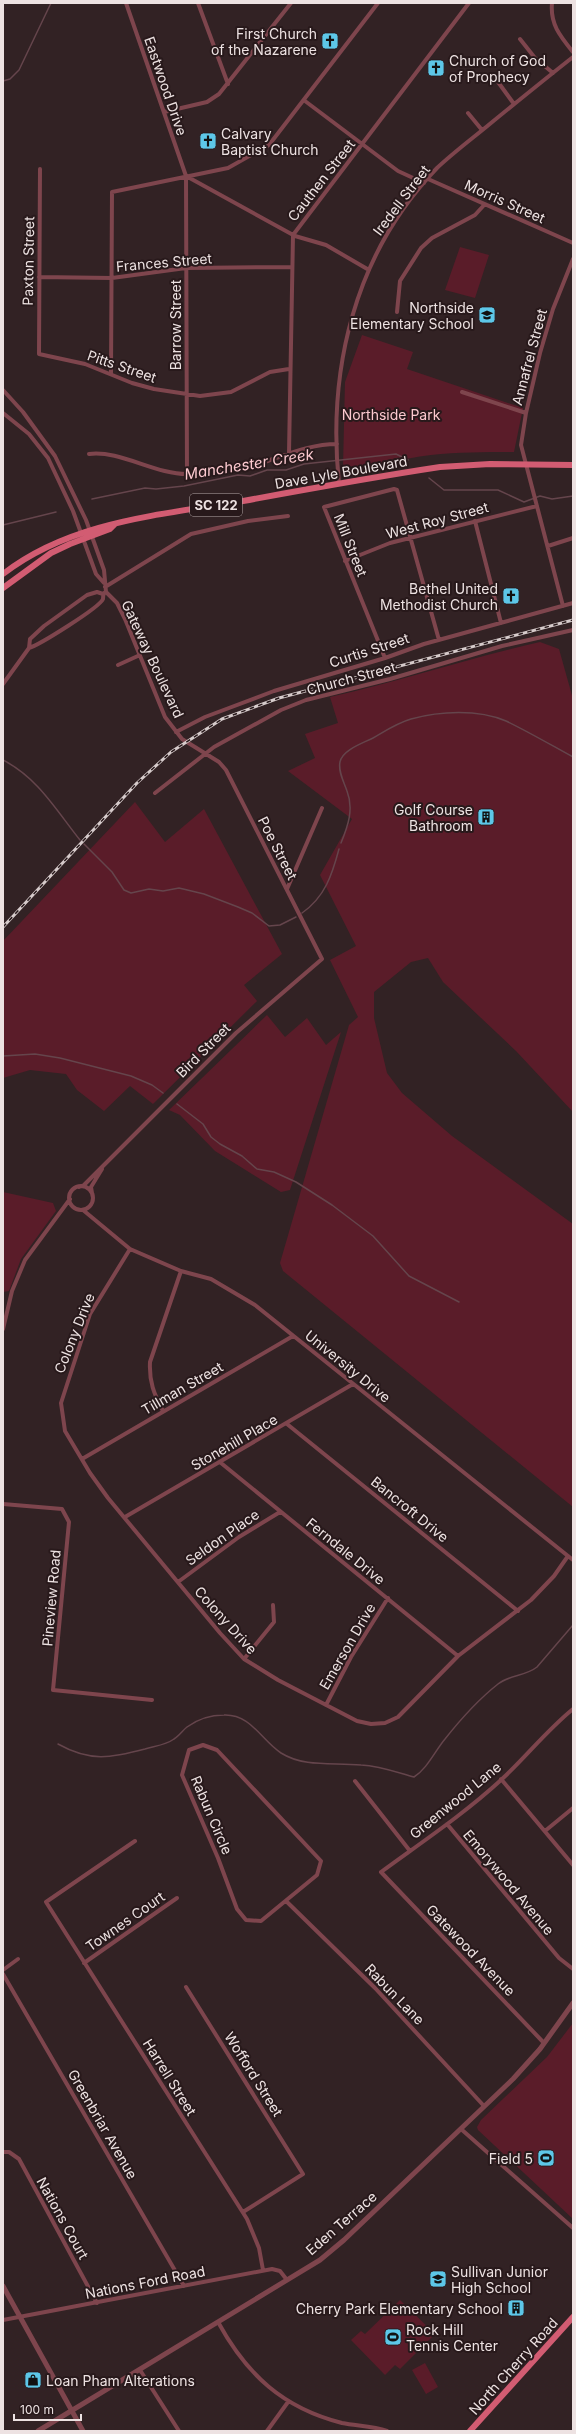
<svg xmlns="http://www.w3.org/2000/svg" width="576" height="2434" viewBox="0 0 576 2434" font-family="Inter,sans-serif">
<rect width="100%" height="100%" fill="#322224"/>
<path fill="#5a1c29" d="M 460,247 L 489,255 L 475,298 L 445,290 Z
M 362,335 L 413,352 L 407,369 L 523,408 L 514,452 C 487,452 459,452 431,455 C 401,459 373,466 343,467 L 345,382 Z
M 540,642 L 559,649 L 573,699 L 573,1112 L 516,1051 L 443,982 L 428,958 L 411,962 L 374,992 L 374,1018 L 387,1073 L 402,1093 L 452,1136 L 573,1224 L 573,1507 L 283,1271 L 280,1263 L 349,1025 L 358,1017 L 330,960 L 356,946 L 320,875 L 352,819 L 288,771 L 315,758 L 305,734 L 338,723 L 330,697 C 400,681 469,658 540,642 Z
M 135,802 L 165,842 L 204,809 L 282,954 L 244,985 L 257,1001 L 153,1104 L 130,1086 L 104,1111 L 77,1090 L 66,1074 L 30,1070 L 3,1078 L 3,941 Z
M 267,1015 L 285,1037 L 307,1018 L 326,1045 L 341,1032 L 290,1190 L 281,1192 L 215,1151 L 180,1115 L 169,1110 Z
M 3,1192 L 53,1203 L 56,1211 L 21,1259 L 9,1291 L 3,1292 Z
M 573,2023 L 573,2219 L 478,2130 L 477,2127 L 481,2120 L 547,2057 Z
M 400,2300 L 435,2334 L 400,2369 L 395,2365 L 385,2375 L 351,2340 L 361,2331 L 365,2334 Z
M 425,2363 L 438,2387 L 426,2394 L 412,2370 Z"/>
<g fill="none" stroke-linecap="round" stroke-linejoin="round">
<path stroke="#65454c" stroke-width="1.5" d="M 3,81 L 10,79 L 19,70 L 51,3
M 429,478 L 444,490 L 498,490 L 524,502 L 540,496 L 552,499 L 573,496
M 92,499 L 145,488 L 156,489 L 184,486 L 238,475 L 250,476 L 267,470 L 286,470 L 304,464 L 396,454 L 408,460
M 3,525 L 56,512
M 3,760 C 38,778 56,810 80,840
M 341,843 C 348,826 354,809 347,791 C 344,782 338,772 340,762 C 342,750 363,743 373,738 C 385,731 397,723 411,719 C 440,711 478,709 506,721 C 529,732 551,745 573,757
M 84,844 L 112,872 L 124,890 L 131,893 L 149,889 L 163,891 L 179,888 L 204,894 L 238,907 L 252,913 L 269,926 L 280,925 L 296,917
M 302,913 C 325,897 332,875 339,849
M 3,1056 L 35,1054 L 60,1058 L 131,1076 L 152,1085 L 163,1093
M 177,1104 L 203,1124 L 211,1137 L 220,1144 L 242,1156 L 257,1169 L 274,1172 L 296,1182 L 332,1205 L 373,1236 L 409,1276 L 459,1302
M 58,1744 C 90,1762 111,1758 145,1749 C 155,1746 166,1745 174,1739 C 179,1736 183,1730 187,1727 C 198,1719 211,1715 224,1715 C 251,1714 261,1740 281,1753 C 305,1768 334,1762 361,1765 C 380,1766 396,1772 414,1777 C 427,1769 435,1751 445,1739 C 460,1720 479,1699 498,1684 C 509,1675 526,1676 537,1667 L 573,1625"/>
<path stroke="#7e454d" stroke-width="4" d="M 126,3 L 186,176 L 187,475
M 198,3 L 228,84
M 552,3 C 550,24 560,36 573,52
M 520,39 L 535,58 L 553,73
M 498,82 L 514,104
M 305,101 L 398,171 L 424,183
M 164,112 L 207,102 L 219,94 L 291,3
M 468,113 L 482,130
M 40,169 L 39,354 L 85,364 L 132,383 L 154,389 L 200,396 L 231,392 L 270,372 L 289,369
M 186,176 L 295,236 L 326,245 L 369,270
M 428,179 L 573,243
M 39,277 L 112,278 L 186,268 L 291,267
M 397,312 L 400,281 L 421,248 L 432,238 L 475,215 L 485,204
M 111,373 L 112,192 L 228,168 L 269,145 L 378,3
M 3,390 L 23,412 L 55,456 L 86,520 L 104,570 L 106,592 L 117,603 L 125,619 L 165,717 L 182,739 L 219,762 L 226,770 L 322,959 L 236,1033 L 84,1185 L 79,1187
M 462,392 L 526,413
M 3,413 L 29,434 L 48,458 L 73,511 L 96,574 L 104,583
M 289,453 L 293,235 L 469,3
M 89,454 C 121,450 155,475 189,474 C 213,474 235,470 258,464 C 284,456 309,444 337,444
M 339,484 C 327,369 355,253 437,168 C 454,152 473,138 491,123 C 518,101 545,79 573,57
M 475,521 L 501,623
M 548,546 L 573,538
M 345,561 L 390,543 L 537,506
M 105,587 L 191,534 L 248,521 L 288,516
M 563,606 L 521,445 L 526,413 L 540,353 L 553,309 L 573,259
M 29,648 C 39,645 99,608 103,599 C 103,597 103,595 104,593
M 385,658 L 324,507 L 394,489 L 397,490 L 439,640
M 118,665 L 140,655
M 3,684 L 29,648 L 30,639 L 44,626 L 87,595 L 97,592 L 103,594
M 176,732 L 205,717 L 274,691 L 385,658 L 424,644 L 573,603
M 155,793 L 214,747 L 281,710 L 306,700 L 390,679 L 502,646 L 573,630
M 287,889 L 322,808
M69 1198a12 12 0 1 1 24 0a12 12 0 1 1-24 0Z
M 92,1193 L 91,1187 L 102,1169
M 83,1210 L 130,1249 L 181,1271 L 211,1279 L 255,1305 L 573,1560
M 130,1249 L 90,1314 L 61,1403 L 65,1431 L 90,1473 L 108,1498 L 220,1633 L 244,1659 L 278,1680 L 357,1721 L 371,1724 L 385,1723 L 398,1717 L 458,1656 L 531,1600 L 554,1576 L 568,1556
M 3,1329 L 12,1291 L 25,1260 L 70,1199
M 163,1411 C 154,1394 149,1382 150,1362 L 181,1271
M 287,1424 L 518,1611
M 82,1459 L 293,1336
M 221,1463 L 458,1656
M 3,1504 L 62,1509 L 69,1522 L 53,1690 L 152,1700
M 125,1517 L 353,1384
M 178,1582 L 239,1537 L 280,1512
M 244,1659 L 274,1622 L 273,1605
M 326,1705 L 351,1657 L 388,1598
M 203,1745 L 217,1750 L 321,1861 L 317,1875 L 261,1921 L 246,1920 L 237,1909 L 218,1858 L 182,1775 L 189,1750 Z
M 501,1779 L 573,1865
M 355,1781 L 410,1851
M 447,1824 L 559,1958 L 573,1969
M 545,1831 L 573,1808
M 135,1841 L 46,1902 L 247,2219 L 259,2248 L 263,2270
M 286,1901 L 375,1988 L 484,2106
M 84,1963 L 177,1898
M 3,1970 L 18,1959
M 3,1974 L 184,2286
M 186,1987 L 303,2174 L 243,2212
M 544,2043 L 381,1872 C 422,1842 464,1814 501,1780 C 526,1757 546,1731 573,1709
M 461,2129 L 573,2228
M 3,2152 L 9,2152 L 19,2159 L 97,2303
M 3,2320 L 272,2269 L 280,2271 L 287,2280
M 218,2322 C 247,2375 283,2408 342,2423 C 357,2426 373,2426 387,2431
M 140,2370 L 179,2431
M 267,2431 L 288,2402"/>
<path stroke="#7e454d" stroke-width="5" d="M 3,2286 L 83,2431
M 38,2431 L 320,2260 L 344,2240 L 513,2079 L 540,2049 L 573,2003"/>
<path stroke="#d25c72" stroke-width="6" d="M 3,574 C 71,521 161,515 243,501 C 308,489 374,477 440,467 L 490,464 L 573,465
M 3,588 L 51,553 L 70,544 L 110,529 L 115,524
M 470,2431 L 573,2317"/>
<g stroke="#d6cbcb" stroke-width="3">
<path id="rail" d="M 3,927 L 137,783 L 171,752 L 222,719 L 279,698 L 573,620"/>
</g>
<use href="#rail" stroke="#28191b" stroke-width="1.5" stroke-dasharray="4.5" stroke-linecap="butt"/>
</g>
<defs>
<g id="church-square" transform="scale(0.9)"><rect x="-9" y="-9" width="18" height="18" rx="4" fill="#5dc7e8" stroke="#28191b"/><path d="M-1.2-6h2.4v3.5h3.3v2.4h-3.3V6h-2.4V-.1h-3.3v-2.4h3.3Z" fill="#111"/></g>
<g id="school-square" transform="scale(0.9)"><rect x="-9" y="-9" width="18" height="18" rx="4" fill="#5dc7e8" stroke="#28191b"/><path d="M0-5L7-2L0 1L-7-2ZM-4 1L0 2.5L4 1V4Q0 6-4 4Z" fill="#111"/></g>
<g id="building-square" transform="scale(0.9)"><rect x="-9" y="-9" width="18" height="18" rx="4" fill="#5dc7e8" stroke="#28191b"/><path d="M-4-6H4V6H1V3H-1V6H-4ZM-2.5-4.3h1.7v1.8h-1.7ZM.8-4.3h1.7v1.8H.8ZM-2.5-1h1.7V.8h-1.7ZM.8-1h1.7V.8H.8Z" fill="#111"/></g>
<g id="stadium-square" transform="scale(0.9)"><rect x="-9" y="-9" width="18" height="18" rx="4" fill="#5dc7e8" stroke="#28191b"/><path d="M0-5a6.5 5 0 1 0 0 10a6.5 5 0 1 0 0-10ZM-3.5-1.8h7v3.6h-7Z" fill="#111"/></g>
<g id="shop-square" transform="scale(0.9)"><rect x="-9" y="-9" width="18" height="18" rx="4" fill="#5dc7e8" stroke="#28191b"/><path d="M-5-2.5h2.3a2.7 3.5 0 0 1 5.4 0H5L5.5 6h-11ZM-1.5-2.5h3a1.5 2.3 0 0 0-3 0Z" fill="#111"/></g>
</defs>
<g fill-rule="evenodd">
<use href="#church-square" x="330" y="41"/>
<use href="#church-square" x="436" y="68"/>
<use href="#church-square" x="208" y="141"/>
<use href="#school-square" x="487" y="315"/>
<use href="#church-square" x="511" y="596"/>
<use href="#building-square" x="486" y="817"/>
<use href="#stadium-square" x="546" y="2158"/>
<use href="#school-square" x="438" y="2279"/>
<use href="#building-square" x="516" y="2308"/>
<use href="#stadium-square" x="393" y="2337"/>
<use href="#shop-square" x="33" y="2380"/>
</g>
<g text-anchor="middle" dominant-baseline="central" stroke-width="4" stroke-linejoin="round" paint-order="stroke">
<rect fill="#28191b" stroke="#b2a6a6" stroke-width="1" x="190" y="494" width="52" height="22" rx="3"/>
<g font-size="13" font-weight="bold" fill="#ede2e2">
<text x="216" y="505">SC 122</text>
</g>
<g font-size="14" fill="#ede2e2" stroke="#28191b" text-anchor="end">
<text x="317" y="33">First Church<tspan x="317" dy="16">of the Nazarene</tspan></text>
<text x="449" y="60" text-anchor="start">Church of God<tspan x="449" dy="16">of Prophecy</tspan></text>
<text x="221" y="133" text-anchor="start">Calvary<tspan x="221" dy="16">Baptist Church</tspan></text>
<text x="474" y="307">Northside<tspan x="474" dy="16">Elementary School</tspan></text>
<text x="498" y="588">Bethel United<tspan x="498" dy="16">Methodist Church</tspan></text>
<text x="473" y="809">Golf Course<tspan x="473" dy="16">Bathroom</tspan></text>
<text x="533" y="2158">Field 5</text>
<text x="451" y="2271" text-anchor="start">Sullivan Junior<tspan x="451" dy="16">High School</tspan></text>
<text x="503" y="2308">Cherry Park Elementary School</text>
<text x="406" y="2329" text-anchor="start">Rock Hill<tspan x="406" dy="16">Tennis Center</tspan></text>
<text x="46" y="2380" text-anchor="start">Loan Pham Alterations</text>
</g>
<g font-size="14" fill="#ede2e2" stroke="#28191b">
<text transform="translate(166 86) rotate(71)">Eastwood Drive</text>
<text transform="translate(321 180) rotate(-52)">Cauthen Street</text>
<text transform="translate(401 200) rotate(-53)">Iredell Street</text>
<text transform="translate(505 201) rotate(24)">Morris Street</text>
<text transform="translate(28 261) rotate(-89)">Paxton Street</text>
<text transform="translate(164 262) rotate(-5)">Frances Street</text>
<text transform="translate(175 325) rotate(-90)">Barrow Street</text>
<text transform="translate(529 357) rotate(-75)">Annafrel Street</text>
<text transform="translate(122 366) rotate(19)">Pitts Street</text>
<text transform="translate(341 472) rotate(-10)">Dave Lyle Boulevard</text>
<text transform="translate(437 520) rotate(-15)">West Roy Street</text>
<text transform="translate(351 545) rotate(68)">Mill Street</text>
<text transform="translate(369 650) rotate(-18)">Curtis Street</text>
<text transform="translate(153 659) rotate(65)">Gateway Boulevard</text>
<text transform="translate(351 678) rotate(-15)">Church Street</text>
<text transform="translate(278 848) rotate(63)">Poe Street</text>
<text transform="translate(203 1050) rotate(-45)">Bird Street</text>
<text transform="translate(74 1333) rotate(-68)">Colony Drive</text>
<text transform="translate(348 1366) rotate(39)">University Drive</text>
<text transform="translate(182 1388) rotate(-30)">Tillman Street</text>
<text transform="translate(234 1442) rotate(-30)">Stonehill Place</text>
<text transform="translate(410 1509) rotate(39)">Bancroft Drive</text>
<text transform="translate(222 1537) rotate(-35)">Seldon Place</text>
<text transform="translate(346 1551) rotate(39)">Ferndale Drive</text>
<text transform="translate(51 1598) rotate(-85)">Pineview Road</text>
<text transform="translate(226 1620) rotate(48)">Colony Drive</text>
<text transform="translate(347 1646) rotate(-60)">Emerson Drive</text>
<text transform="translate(455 1800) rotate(-39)">Greenwood Lane</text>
<text transform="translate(212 1815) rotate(67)">Rabun Circle</text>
<text transform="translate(509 1882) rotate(50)">Emorywood Avenue</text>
<text transform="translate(125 1921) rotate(-35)">Townes Court</text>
<text transform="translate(471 1950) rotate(46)">Gatewood Avenue</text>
<text transform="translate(395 1994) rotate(46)">Rabun Lane</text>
<text transform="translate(254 2074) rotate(58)">Wofford Street</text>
<text transform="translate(170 2077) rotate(58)">Harrell Street</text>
<text transform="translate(103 2124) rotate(60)">Greenbriar Avenue</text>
<text transform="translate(63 2218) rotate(61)">Nations Court</text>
<text transform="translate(341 2223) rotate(-41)">Eden Terrace</text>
<text transform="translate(145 2282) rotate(-11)">Nations Ford Road</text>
<text transform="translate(513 2366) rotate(-48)">North Cherry Road</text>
</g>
<g font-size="14" fill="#fcc9cf" stroke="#28191b">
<text x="391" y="414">Northside Park</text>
</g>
<g font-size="15" font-style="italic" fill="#fdcad0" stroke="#28191b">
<text transform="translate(249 464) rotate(-9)">Manchester Creek</text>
</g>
</g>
<rect width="576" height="2434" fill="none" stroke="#ede2e2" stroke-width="8"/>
<path d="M14 2414v6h67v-6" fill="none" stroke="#ede2e2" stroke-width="2"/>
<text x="20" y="2414" font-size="12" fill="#ede2e2" stroke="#28191b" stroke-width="3" paint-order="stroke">100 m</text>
</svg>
